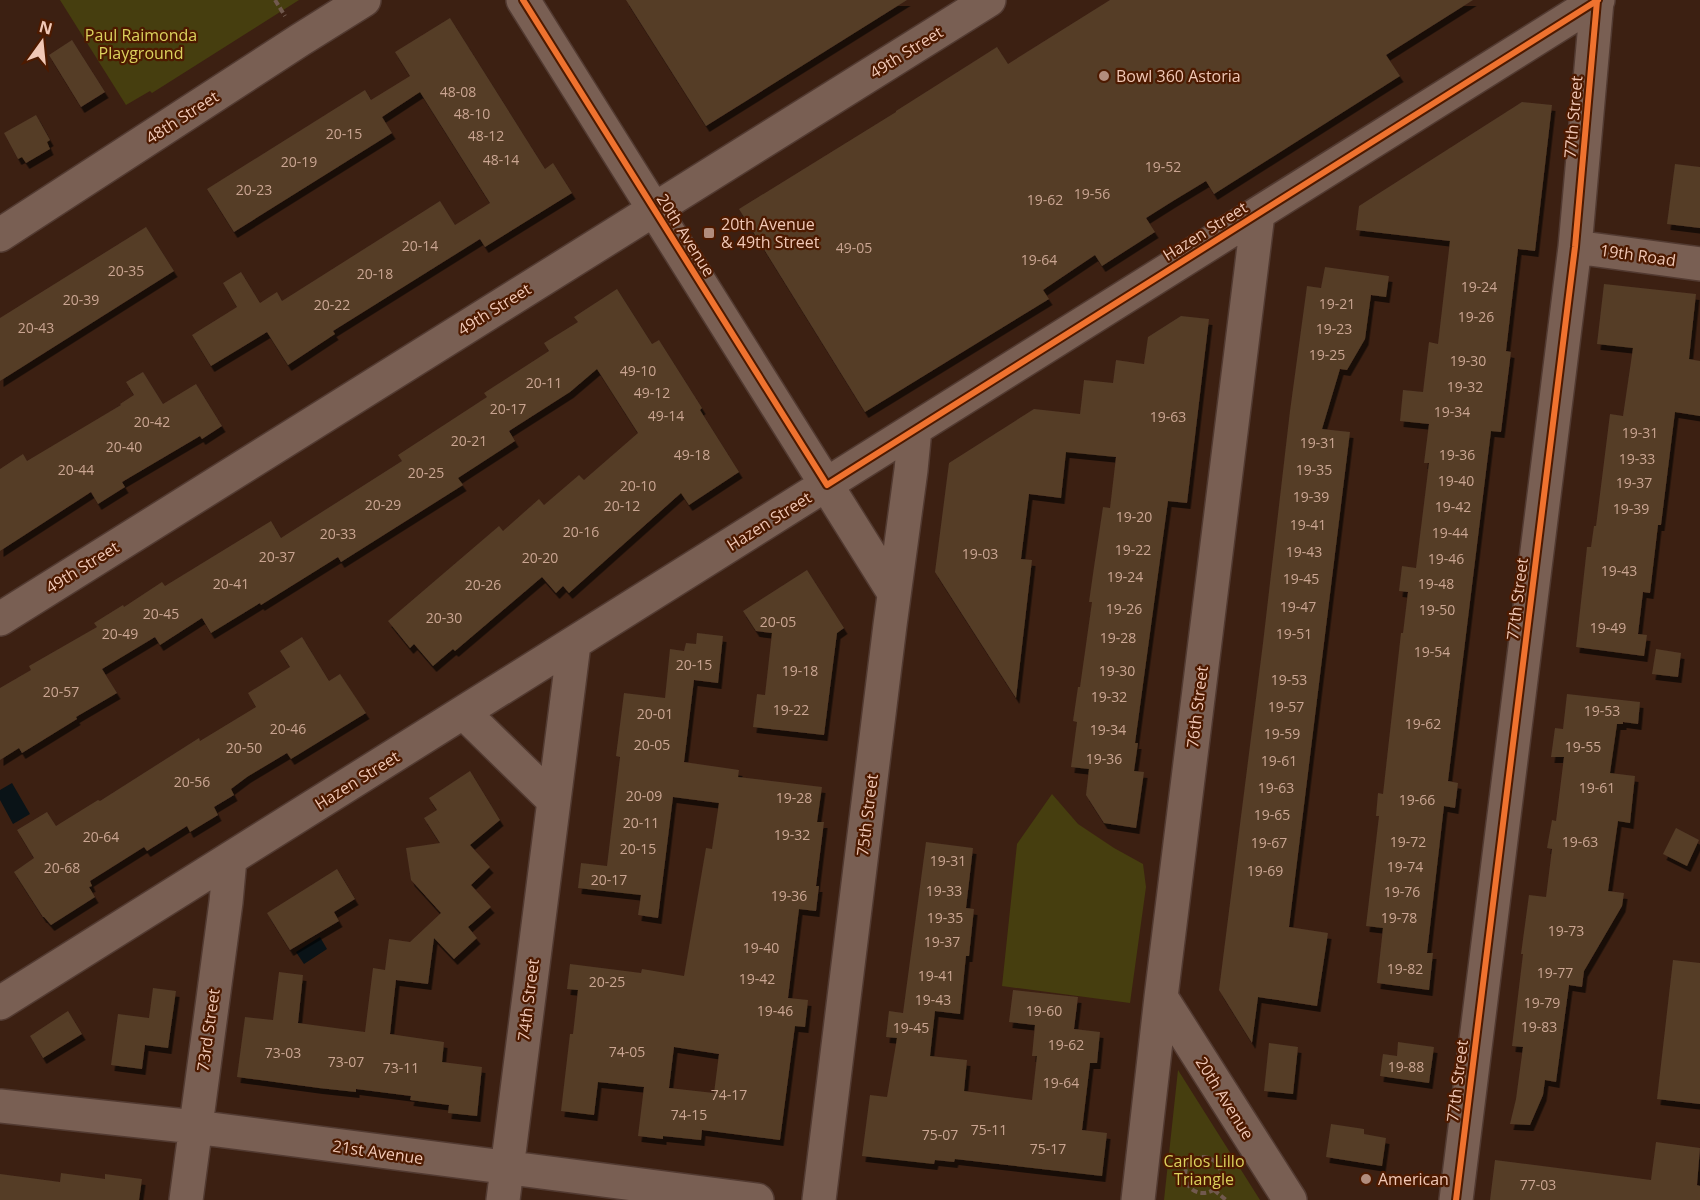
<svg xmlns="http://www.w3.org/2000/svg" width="1700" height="1200" viewBox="0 0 1700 1200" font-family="'Open Sans',sans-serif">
<defs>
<filter id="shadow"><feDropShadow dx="3.5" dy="6" stdDeviation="0" flood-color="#0009"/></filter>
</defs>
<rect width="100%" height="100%" fill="#3c2012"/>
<path fill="#463e0f" d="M 60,0 L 299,0 L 152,93 L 150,91 L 126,105 Z
M 1052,794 L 1078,824 L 1114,848 L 1143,864 L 1146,887 L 1130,1003 L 1002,986 L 1017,844 Z
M 1178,1070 L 1260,1200 L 1164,1200 Z"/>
<path fill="#0a1317" d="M 12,783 L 30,814 L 13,824 L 0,800 L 0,790 Z
M 320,937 L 327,949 L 304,964 L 296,952 Z"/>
<path fill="#543c28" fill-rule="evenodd" filter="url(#shadow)" d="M 626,0 L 907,0 L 706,126 Z
M 1110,0 L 1473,0 L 1386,55 L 1400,76 L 1214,194 L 1206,181 L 1173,201 L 1146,218 L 1155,232 L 1102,266 L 1095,255 L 1043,290 L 1049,299 L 865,412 L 739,209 L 896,112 L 896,111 L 997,47 L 1008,64 Z
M 450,18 L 545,169 L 553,163 L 572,193 L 485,247 L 480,239 L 333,331 L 335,334 L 288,365 L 267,332 L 211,366 L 192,335 L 237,307 L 223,283 L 241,272 L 260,303 L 277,292 L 282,301 L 440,201 L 455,225 L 490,203 L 420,92 L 382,117 L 392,133 L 234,232 L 207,189 L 365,90 L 371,100 L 410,76 L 395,52 Z
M 72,40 L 105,92 L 81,107 L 49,55 Z
M 1522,102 L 1552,105 L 1535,251 L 1518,249 L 1506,351 L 1511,352 L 1501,432 L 1491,431 L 1448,781 L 1458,783 L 1455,808 L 1444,806 L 1427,953 L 1433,953 L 1429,990 L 1377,983 L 1383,928 L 1366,926 L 1379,816 L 1376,816 L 1378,793 L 1383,794 L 1401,633 L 1403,633 L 1408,592 L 1399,591 L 1402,566 L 1416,568 L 1429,463 L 1424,463 L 1429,424 L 1400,421 L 1403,390 L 1423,392 L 1429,342 L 1438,344 L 1450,241 L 1356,230 L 1359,206 Z
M 36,115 L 50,140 L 47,142 L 50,149 L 26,163 L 22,157 L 18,159 L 4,133 Z
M 1675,164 L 1700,167 L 1700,228 L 1667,224 Z
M 146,227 L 174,271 L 0,381 L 0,318 Z
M 1325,267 L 1389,276 L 1386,297 L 1371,295 L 1365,339 L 1347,370 L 1340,369 L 1322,429 L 1350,432 L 1289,927 L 1328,933 L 1317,1006 L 1258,997 L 1252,1043 L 1219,990 L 1263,643 L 1290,411 L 1307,286 L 1321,288 Z
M 1604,284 L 1696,294 L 1689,359 L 1700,361 L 1700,416 L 1675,412 L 1661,525 L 1658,525 L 1650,593 L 1643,592 L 1638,634 L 1647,635 L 1644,656 L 1576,647 L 1587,547 L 1591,547 L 1594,526 L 1596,526 L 1610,414 L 1623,416 L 1633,348 L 1597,344 Z
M 617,289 L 652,344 L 659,340 L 702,408 L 700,410 L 739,472 L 689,505 L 681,493 L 569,593 L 563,586 L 556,593 L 542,577 L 455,651 L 453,649 L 433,666 L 414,644 L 410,648 L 388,621 L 499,526 L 503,531 L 539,499 L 544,505 L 579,475 L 584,480 L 638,433 L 597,369 L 570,392 L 509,431 L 515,441 L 458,478 L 463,485 L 341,562 L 338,557 L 261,605 L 260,603 L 211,633 L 202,618 L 160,645 L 155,637 L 102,669 L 117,693 L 76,717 L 77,719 L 22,753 L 19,748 L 0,760 L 0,688 L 31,670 L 29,666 L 97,627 L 94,623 L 123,605 L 124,607 L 162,582 L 165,586 L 271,521 L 281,538 L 402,461 L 398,455 L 487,397 L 484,393 L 549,351 L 544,343 L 578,322 L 574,317 Z
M 1181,316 L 1209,319 L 1187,503 L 1168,501 L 1135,743 L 1138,743 L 1134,771 L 1144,772 L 1136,828 L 1104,823 L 1086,795 L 1089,769 L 1071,767 L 1077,722 L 1073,721 L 1078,687 L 1080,687 L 1092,602 L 1089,602 L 1094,567 L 1103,507 L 1110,508 L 1116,457 L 1066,452 L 1061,498 L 1029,494 L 1021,559 L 1032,560 L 1016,698 L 935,572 L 949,463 L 1034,409 L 1080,414 L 1084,380 L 1113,383 L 1116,360 L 1144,364 L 1148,337 Z
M 143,372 L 163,404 L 196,384 L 222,426 L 202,439 L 200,436 L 122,482 L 125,487 L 98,504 L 91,492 L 0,551 L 0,469 L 23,454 L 27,461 L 121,405 L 120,404 L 134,395 L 126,382 Z
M 807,570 L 844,628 L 837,633 L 824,735 L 753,727 L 757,694 L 765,695 L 772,633 L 756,631 L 743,611 Z
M 697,633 L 723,636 L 718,683 L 694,680 L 684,762 L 739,770 L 738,777 L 822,787 L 817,822 L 824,822 L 816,886 L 819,886 L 816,911 L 799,909 L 788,998 L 808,1000 L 805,1027 L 795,1026 L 780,1140 L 702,1130 L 701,1140 L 663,1136 L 663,1139 L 638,1136 L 644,1087 L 598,1082 L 594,1115 L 561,1111 L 570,1034 L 573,1034 L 578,990 L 567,989 L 570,964 L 641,973 L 642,969 L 684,976 L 706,848 L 712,849 L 719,803 L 673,797 L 658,918 L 638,915 L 641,895 L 578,888 L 581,863 L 607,866 L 620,757 L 616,756 L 624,693 L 665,698 L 670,649 L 684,651 L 686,643 L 696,644 ZM 674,1047 L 719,1054 L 714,1093 L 669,1088 Z
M 302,637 L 329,681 L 340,674 L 366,713 L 291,759 L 287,753 L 247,777 L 231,789 L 234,795 L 214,807 L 218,815 L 190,832 L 187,826 L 147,851 L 144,847 L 90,881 L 92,886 L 89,887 L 95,897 L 51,925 L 44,917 L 43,917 L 14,872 L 34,858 L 17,830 L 47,812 L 56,826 L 98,800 L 100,801 L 199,738 L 200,741 L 256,707 L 248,693 L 290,667 L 280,651 Z
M 1656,649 L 1681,653 L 1678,677 L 1652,674 Z
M 1567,694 L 1640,702 L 1638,724 L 1623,722 L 1623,724 L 1617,724 L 1610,773 L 1635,776 L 1630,823 L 1618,821 L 1608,891 L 1624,893 L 1622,906 L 1584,971 L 1582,987 L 1569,985 L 1556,1082 L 1545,1080 L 1543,1095 L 1530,1125 L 1510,1124 L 1516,1099 L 1523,1047 L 1512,1046 L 1523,954 L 1521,954 L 1529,895 L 1546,897 L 1552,849 L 1547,848 L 1552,820 L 1556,821 L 1564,757 L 1551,757 L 1555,728 L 1563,729 Z
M 470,771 L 500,820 L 470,845 L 490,867 L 471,885 L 491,907 L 468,927 L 477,938 L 454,959 L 434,938 L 428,984 L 396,980 L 390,1034 L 444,1042 L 442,1062 L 482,1067 L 477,1116 L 448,1113 L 449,1105 L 410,1100 L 411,1096 L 356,1089 L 356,1092 L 319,1088 L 237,1077 L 245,1017 L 273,1020 L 279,972 L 303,975 L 298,1023 L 365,1032 L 373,968 L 385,970 L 389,939 L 410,942 L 441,913 L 411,880 L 406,848 L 440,843 L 424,818 L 437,810 L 429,798 Z
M 1676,828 L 1699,840 L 1687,866 L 1663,854 Z
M 926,842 L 973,848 L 966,908 L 974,909 L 969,956 L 966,956 L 960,1014 L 935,1011 L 930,1056 L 967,1060 L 964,1091 L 1032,1100 L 1037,1056 L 1032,1056 L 1035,1025 L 1009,1022 L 1013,990 L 1078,997 L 1074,1029 L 1100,1032 L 1097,1063 L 1090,1063 L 1082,1130 L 1107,1133 L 1102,1176 L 955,1159 L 954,1162 L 935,1160 L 934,1164 L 862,1156 L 870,1095 L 887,1097 L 897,1038 L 886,1037 L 889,1011 L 903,1013 Z
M 337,869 L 355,899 L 334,912 L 339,921 L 290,950 L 267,913 Z
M 1673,960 L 1700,963 L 1700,1104 L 1657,1099 Z
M 153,988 L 176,991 L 168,1048 L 145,1045 L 142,1069 L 111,1065 L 118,1014 L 149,1018 Z
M 68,1011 L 82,1034 L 43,1058 L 30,1036 Z
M 1398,1042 L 1434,1047 L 1429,1083 L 1380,1076 L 1383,1054 L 1397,1056 Z
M 1269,1043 L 1298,1047 L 1293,1094 L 1264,1091 Z
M 1331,1124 L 1364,1129 L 1364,1134 L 1386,1138 L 1382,1166 L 1326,1157 Z
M 1656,1142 L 1700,1148 L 1697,1185 L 1700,1186 L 1700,1200 L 1490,1200 L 1495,1160 L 1651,1180 Z
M 61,1173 L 105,1179 L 105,1174 L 142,1179 L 139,1200 L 0,1200 L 0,1174 L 60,1182 Z"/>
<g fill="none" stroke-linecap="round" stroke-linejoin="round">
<g stroke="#523a31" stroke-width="36">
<path id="minor" d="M 523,0 L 894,593
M 0,235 L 300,40 L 364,0
M 1575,247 L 1700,264
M 0,619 L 989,0
M 464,713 L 553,800
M 1161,997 L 1290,1200
M 0,1003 L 1598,0
M 0,1106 L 195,1127 L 757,1200
M 186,1200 L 226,902 L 230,859
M 503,1200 L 574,644
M 819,1200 L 890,625 L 911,470 L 915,429
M 1138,1200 L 1161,997 L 1258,214
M 1456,1200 L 1575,247 L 1597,1"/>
</g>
<path stroke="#71594e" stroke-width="4" stroke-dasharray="6 3" stroke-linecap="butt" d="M 275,0 L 285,16
M1185 1175a18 18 0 1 1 36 0a18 18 0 1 1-36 0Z
M 1214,1190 L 1226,1200"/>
<use href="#minor" stroke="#795f53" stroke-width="33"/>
<g stroke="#4d1a00" stroke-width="10">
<path id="cycleway" d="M 523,0 L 827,485 L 1598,0
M 1456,1200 L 1575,247 L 1597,1"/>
</g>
<use href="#cycleway" stroke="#ef722f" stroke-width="6"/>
</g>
<g fill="#b28d7d" stroke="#4d1a00" stroke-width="2">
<circle cx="1104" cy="76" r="6"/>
<rect x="703" y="227" width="12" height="12" rx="3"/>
<circle cx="1366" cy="1179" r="6"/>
</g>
<g text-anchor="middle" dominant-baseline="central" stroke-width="4.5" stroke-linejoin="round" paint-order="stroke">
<g font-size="14" fill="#caa592">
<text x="458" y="91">48-08</text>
<text x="472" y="113">48-10</text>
<text x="344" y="133">20-15</text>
<text x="486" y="135">48-12</text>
<text x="501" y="159">48-14</text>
<text x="299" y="161">20-19</text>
<text x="1163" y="166">19-52</text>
<text x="254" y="189">20-23</text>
<text x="1092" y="193">19-56</text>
<text x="1045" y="199">19-62</text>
<text x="420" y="245">20-14</text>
<text x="854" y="247">49-05</text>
<text x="1039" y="259">19-64</text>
<text x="126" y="270">20-35</text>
<text x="375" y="273">20-18</text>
<text x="1479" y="286">19-24</text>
<text x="81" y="299">20-39</text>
<text x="1337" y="303">19-21</text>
<text x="332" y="304">20-22</text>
<text x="1476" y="316">19-26</text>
<text x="36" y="327">20-43</text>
<text x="1334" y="328">19-23</text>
<text x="1327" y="354">19-25</text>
<text x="1468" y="360">19-30</text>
<text x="638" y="370">49-10</text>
<text x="544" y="382">20-11</text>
<text x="1465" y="386">19-32</text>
<text x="652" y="392">49-12</text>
<text x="508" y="408">20-17</text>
<text x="1452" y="411">19-34</text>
<text x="666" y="415">49-14</text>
<text x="1168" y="416">19-63</text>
<text x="152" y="421">20-42</text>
<text x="1640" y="432">19-31</text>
<text x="469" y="440">20-21</text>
<text x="1318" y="442">19-31</text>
<text x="124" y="446">20-40</text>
<text x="692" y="454">49-18</text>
<text x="1457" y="454">19-36</text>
<text x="1637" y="458">19-33</text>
<text x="76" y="469">20-44</text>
<text x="1314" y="469">19-35</text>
<text x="426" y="472">20-25</text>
<text x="1456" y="480">19-40</text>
<text x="1634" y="482">19-37</text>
<text x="638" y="485">20-10</text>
<text x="1311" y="496">19-39</text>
<text x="383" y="504">20-29</text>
<text x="622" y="505">20-12</text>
<text x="1453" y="506">19-42</text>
<text x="1631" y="508">19-39</text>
<text x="1134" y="516">19-20</text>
<text x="1308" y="524">19-41</text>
<text x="581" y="531">20-16</text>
<text x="1450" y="532">19-44</text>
<text x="338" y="533">20-33</text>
<text x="1133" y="549">19-22</text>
<text x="1304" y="551">19-43</text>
<text x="980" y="553">19-03</text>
<text x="277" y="556">20-37</text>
<text x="540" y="557">20-20</text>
<text x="1446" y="558">19-46</text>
<text x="1619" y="570">19-43</text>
<text x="1125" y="576">19-24</text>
<text x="1301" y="578">19-45</text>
<text x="231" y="583">20-41</text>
<text x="1436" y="583">19-48</text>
<text x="483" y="584">20-26</text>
<text x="1298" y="606">19-47</text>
<text x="1124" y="608">19-26</text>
<text x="1437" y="609">19-50</text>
<text x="161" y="613">20-45</text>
<text x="444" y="617">20-30</text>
<text x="778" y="621">20-05</text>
<text x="1608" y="627">19-49</text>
<text x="120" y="633">20-49</text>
<text x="1294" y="633">19-51</text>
<text x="1118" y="637">19-28</text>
<text x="1432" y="651">19-54</text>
<text x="694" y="664">20-15</text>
<text x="800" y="670">19-18</text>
<text x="1117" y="670">19-30</text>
<text x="1289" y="679">19-53</text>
<text x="61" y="691">20-57</text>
<text x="1109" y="696">19-32</text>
<text x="1286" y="706">19-57</text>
<text x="791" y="709">19-22</text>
<text x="1602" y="710">19-53</text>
<text x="655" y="713">20-01</text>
<text x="1423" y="723">19-62</text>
<text x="288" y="728">20-46</text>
<text x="1108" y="729">19-34</text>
<text x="1282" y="733">19-59</text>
<text x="652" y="744">20-05</text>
<text x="1583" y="746">19-55</text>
<text x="244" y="747">20-50</text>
<text x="1104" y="758">19-36</text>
<text x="1279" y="760">19-61</text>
<text x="192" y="781">20-56</text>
<text x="1276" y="787">19-63</text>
<text x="1597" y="787">19-61</text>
<text x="644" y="795">20-09</text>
<text x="794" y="797">19-28</text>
<text x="1417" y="799">19-66</text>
<text x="1272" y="814">19-65</text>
<text x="641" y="822">20-11</text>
<text x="792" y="834">19-32</text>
<text x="101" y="836">20-64</text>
<text x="1408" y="841">19-72</text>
<text x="1580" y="841">19-63</text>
<text x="1269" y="842">19-67</text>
<text x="638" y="848">20-15</text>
<text x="948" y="860">19-31</text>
<text x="1405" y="866">19-74</text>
<text x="62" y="867">20-68</text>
<text x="1265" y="870">19-69</text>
<text x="609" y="879">20-17</text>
<text x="944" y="890">19-33</text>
<text x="1402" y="891">19-76</text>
<text x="789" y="895">19-36</text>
<text x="945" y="917">19-35</text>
<text x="1399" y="917">19-78</text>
<text x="1566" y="930">19-73</text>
<text x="942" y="941">19-37</text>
<text x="761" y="947">19-40</text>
<text x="1405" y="968">19-82</text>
<text x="1555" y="972">19-77</text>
<text x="936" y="975">19-41</text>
<text x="757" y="978">19-42</text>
<text x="607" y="981">20-25</text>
<text x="933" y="999">19-43</text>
<text x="1542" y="1002">19-79</text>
<text x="775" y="1010">19-46</text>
<text x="1044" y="1010">19-60</text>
<text x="1539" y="1026">19-83</text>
<text x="911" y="1027">19-45</text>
<text x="1066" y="1044">19-62</text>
<text x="627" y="1051">74-05</text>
<text x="283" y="1052">73-03</text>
<text x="346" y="1061">73-07</text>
<text x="1406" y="1066">19-88</text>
<text x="401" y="1067">73-11</text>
<text x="1061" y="1082">19-64</text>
<text x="729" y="1094">74-17</text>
<text x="689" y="1114">74-15</text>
<text x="989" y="1129">75-11</text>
<text x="940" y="1134">75-07</text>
<text x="1048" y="1148">75-17</text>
<text x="1538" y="1184">77-03</text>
</g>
<g font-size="16" fill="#dbd15c" stroke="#4d1a00">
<text x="141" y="35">Paul Raimonda<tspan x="141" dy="18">Playground</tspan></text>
<text x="1204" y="1161">Carlos Lillo<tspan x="1204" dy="18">Triangle</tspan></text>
</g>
<g font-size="16" fill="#f1c8b6" stroke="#4d1a00">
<text transform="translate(906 52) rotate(-32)">49th Street</text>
<text transform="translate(182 117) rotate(-33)">48th Street</text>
<text transform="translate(1573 117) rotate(-85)">77th Street</text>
<text transform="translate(1205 231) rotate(-32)">Hazen Street</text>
<text transform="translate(686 235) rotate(58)">20th Avenue</text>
<text transform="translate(1638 255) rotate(8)">19th Road</text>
<text transform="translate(494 309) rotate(-32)">49th Street</text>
<text transform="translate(769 521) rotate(-32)">Hazen Street</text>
<text transform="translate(82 567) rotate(-32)">49th Street</text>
<text transform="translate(1517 599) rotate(-83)">77th Street</text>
<text transform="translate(1197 707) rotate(-83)">76th Street</text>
<text transform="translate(357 780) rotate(-32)">Hazen Street</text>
<text transform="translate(867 815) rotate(-83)">75th Street</text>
<text transform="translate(528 1000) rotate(-83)">74th Street</text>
<text transform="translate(208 1030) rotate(-82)">73rd Street</text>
<text transform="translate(1457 1081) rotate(-83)">77th Street</text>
<text transform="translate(1225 1098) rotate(58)">20th Avenue</text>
<text transform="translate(378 1152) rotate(8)">21st Avenue</text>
</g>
<g font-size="16" fill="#f1c8b6" stroke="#4d1a00" text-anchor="start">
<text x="1116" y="76">Bowl 360 Astoria</text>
<text x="721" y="224">20th Avenue<tspan x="721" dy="18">&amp; 49th Street</tspan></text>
<text x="1378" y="1179">American</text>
</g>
</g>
<g transform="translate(42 42) rotate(15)" stroke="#4d1a00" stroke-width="4.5" paint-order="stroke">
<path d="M0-4.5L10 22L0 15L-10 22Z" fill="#f1c8b6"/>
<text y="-9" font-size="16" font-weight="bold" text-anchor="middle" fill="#f1c8b6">N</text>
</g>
</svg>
